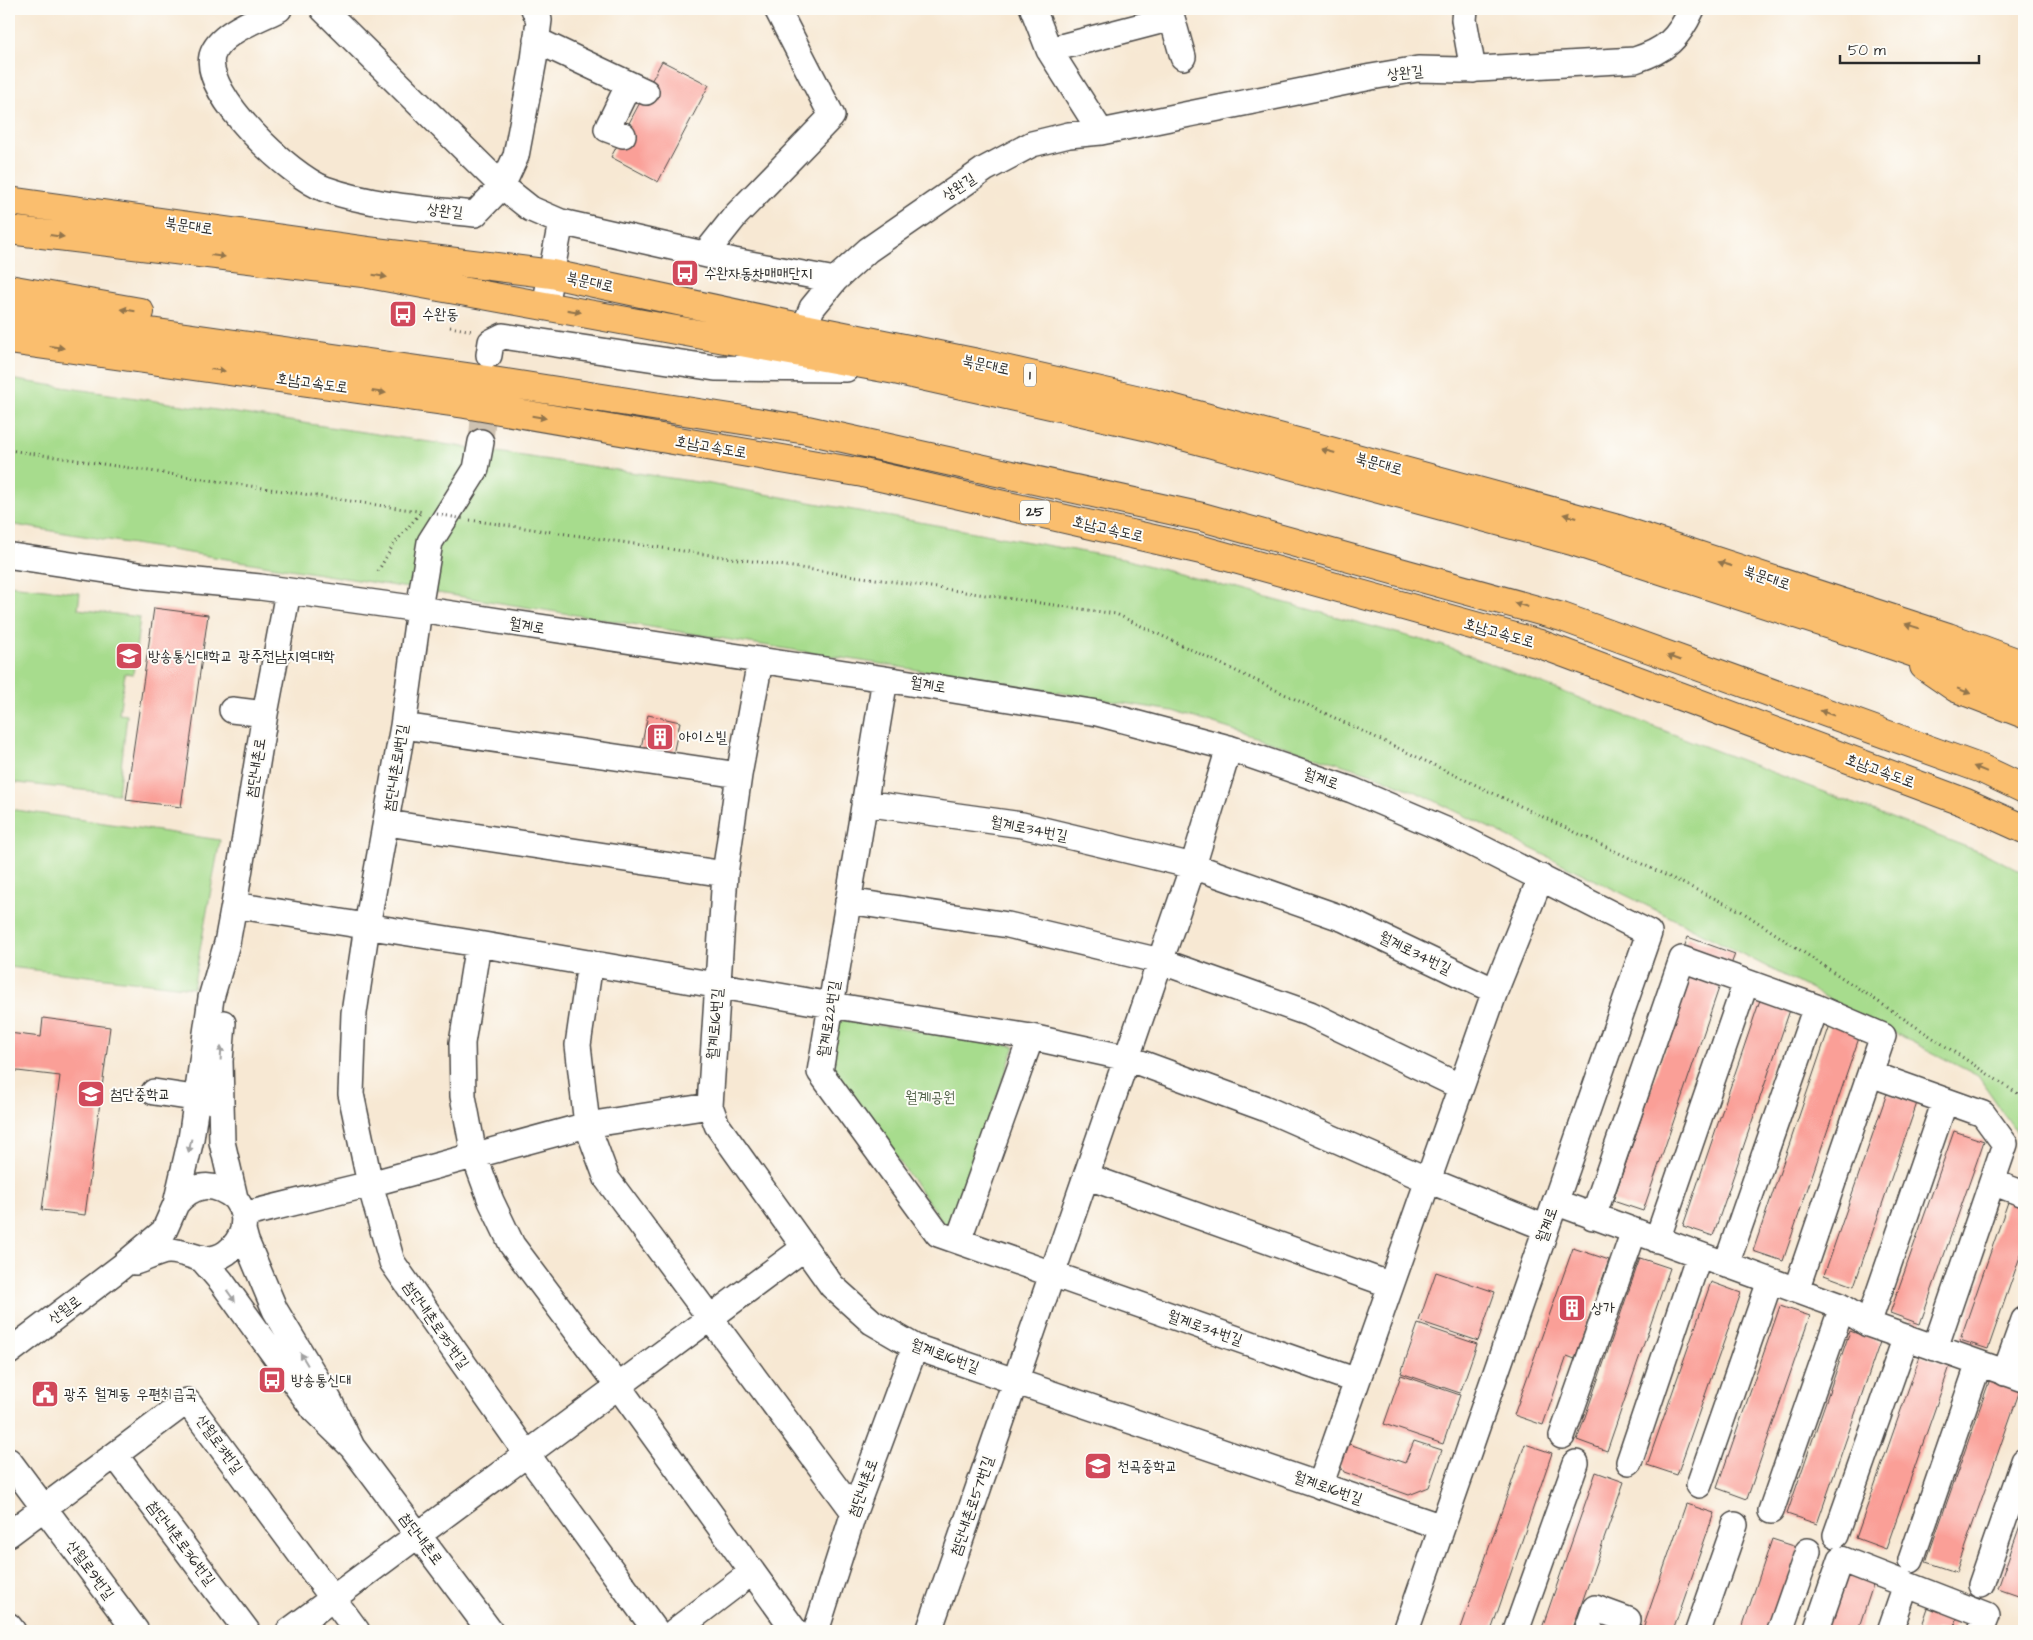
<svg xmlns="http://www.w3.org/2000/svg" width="2033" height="1640" viewBox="0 0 2033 1640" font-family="'Architects Daughter','Poor Story',sans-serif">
<rect width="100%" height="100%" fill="#fdfcf7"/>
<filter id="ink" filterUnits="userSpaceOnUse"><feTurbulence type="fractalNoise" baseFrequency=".02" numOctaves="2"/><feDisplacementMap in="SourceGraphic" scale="10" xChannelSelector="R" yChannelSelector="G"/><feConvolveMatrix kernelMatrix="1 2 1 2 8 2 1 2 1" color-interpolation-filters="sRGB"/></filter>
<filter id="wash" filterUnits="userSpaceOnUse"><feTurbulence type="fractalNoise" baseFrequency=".0096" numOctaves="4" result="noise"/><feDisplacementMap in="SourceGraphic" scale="20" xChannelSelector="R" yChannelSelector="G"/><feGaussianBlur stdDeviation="1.12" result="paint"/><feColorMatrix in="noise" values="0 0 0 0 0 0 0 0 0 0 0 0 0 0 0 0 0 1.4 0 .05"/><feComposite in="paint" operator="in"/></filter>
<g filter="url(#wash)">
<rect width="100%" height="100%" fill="#f7e8d3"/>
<path fill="#a7dc8d" stroke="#69845c" d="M 9,379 L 710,484 L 1128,560 L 1444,646 L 1990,856 L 2024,873 L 2024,1143 L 1978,1076 L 1684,924 L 1425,796 L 1375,775 L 1173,711 L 9,524 Z
M 9,585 L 80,593 L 78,609 L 140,617 L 133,674 L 125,673 L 119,714 L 127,715 L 118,794 L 9,782 Z
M 9,809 L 220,840 L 193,988 L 9,967 Z
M 843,1020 L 1015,1046 L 950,1228 L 944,1224 L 831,1066 L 838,1024 Z"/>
<g id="blocks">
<path fill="#fa9f97" d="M 662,61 L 709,85 L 658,182 L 611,157 Z
M 154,608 L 208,615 L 181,807 L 126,800 Z
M 648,715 L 680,722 L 672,759 L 640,752 Z
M 1688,937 L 1735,954 L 1729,970 L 1682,953 Z
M 1691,972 L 1721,982 L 1643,1211 L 1613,1201 Z
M 1761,997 L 1791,1007 L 1713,1236 L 1683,1226 Z
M 43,1018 L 110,1027 L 85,1215 L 42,1210 L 60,1076 L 9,1070 L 9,1033 L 41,1037 Z
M 1831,1022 L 1861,1032 L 1783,1261 L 1753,1251 Z
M 1887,1093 L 1917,1103 L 1854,1286 L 1824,1275 Z
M 1954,1131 L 1984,1141 L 1920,1324 L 1890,1313 Z
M 2008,1202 L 2024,1208 L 2024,1245 L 1988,1349 L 1960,1340 Z
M 1573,1248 L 1609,1260 L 1575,1359 L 1567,1356 L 1543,1425 L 1514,1415 Z
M 1640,1258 L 1670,1268 L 1607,1451 L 1577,1440 Z
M 1436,1272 L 1495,1292 L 1478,1341 L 1419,1321 Z
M 1711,1282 L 1741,1293 L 1677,1475 L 1647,1465 Z
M 1780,1306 L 1810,1316 L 1747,1499 L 1717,1488 Z
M 1418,1324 L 1477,1344 L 1460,1393 L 1401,1373 Z
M 1850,1331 L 1880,1342 L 1817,1524 L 1787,1514 Z
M 1920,1356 L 1950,1366 L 1886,1549 L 1856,1538 Z
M 1401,1375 L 1460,1395 L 1443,1444 L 1384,1424 Z
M 1990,1379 L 2020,1390 L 1956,1572 L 1926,1562 Z
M 1414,1441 L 1442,1450 L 1429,1487 L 1409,1495 L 1344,1472 L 1337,1460 L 1342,1458 L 1349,1444 L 1405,1463 Z
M 1525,1444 L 1552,1453 L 1491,1631 L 1460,1631 Z
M 1596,1472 L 1624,1482 L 1572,1631 L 1541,1631 Z
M 1686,1504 L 1714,1513 L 1673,1631 L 1642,1631 Z
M 2024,1514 L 2024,1597 L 1998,1588 Z
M 1772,1539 L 1800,1548 L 1771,1631 L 1741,1631 Z
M 1845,1573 L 1874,1582 L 1858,1631 L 1825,1631 Z
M 1930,1602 L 1959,1613 L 1953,1631 L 1920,1631 Z"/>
</g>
</g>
<g filter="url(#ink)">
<use href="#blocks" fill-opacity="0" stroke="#4a4744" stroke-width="1"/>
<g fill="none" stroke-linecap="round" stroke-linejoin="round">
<path stroke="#cec2b1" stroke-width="25" stroke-dasharray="25 12" stroke-linecap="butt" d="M 481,442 L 486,387"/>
<g stroke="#4a4744" stroke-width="28">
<path id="minor" d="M 279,9 C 259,19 218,33 212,56 C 203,95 291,177 325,189 C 373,206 425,209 475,214 L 502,186 L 531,209 L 561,222 L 734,261 L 835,280
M 323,9 L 502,186 L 516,156 L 534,60 L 539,20 L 534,9
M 1033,9 L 1049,50 L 1101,132
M 1465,9 L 1464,20 L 1473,70
M 536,40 L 646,92
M 1049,50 L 1172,18 L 1183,57
M 623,135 L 607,129 L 629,84
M 705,254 L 736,215 L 832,116 L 777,9
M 545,306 L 561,222
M 804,328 L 812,308 L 835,280 L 868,250 L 985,169 L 1032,144 L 1069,135 L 1101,132 L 1371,77 L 1418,69 L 1461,70 L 1635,60 C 1666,50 1678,39 1692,9
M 489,355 L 491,342 L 503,336 L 715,368 L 846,369
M 481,442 L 476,469 L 430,542 L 419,609 L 403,726 L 367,926 L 354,1013 L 351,1094 L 370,1184 L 392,1262 L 527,1454 L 656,1631
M 12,556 L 145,576 L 260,587 L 419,609 L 885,679 L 1097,713 L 1229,748 L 1352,790 L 1448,831 L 1649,933 L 1406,1631
M 760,661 L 739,775 L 725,874 L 710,1106 L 717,1125 L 832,1286 L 872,1322 L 915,1347 L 1442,1527
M 885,679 L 820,1072 L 938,1234 L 1357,1381
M 232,710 L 265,714
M 403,726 L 739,775
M 864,803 L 1022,825 L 1193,866 L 1344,919 L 1495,991
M 387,823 L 725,874
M 848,901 L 1008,925 L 1160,961 L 1310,1014 L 1461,1087
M 234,905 L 478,944 L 831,1005 L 1031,1037 L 1127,1058 L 1264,1108 L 1428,1180 L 1546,1228
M 478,944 L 462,1043 L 463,1096 L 474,1155 L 491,1201 L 512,1245 L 618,1386 L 795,1631
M 590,963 L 578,1045 L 587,1125 L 607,1179 L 854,1512
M 223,1023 L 220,1061 L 222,1142 L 235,1198 L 241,1208 L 244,1218 L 243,1230 L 246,1241 L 275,1310 L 329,1400 L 352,1447
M 1871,1074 L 1983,1114 L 2005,1144 L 1935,1348
M 154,1092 L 214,1101
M 1086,1176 L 1391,1285
M 1992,1182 L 2024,1194
M 1555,1202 L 1840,1306 L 1868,1324 L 2024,1379
M 176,1204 C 193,1183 213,1181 235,1198
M 243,1215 L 370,1184 L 587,1125 L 710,1106
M 1593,1217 L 1682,959 L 1816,1007 L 1883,1036 L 1796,1290
M 1657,1240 L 1746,982
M 958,1241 L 1031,1037
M 201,1258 L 221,1281 L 314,1410 L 352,1447 L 490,1631
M 135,1262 C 145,1259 159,1251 169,1251 C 179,1251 189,1255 199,1258 C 220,1263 237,1248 243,1230
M 1726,1265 L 1816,1007
M 1868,1324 L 1945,1101
M 9,1352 L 121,1267 L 164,1231 L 176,1204 L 191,1139 L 211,998 L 227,943 L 234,905 L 265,714 L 288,592
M 2005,1373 L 2024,1320
M 1562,1436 L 1634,1231
M 115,1455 L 247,1631
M 9,1461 L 136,1631
M 1629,1462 L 1699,1255
M 1699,1485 L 1770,1281
M 1320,1486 L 1495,991 L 1541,877
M 1771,1511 L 1842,1307
M 9,1534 L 187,1401 L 357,1631
M 1836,1535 L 1906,1337
M 1911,1560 L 1979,1363
M 1981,1585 L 2024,1461
M 9,1626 L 13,1631
M 289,1631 L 804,1248
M 675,1631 L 752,1572
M 816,1631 L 854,1512 L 915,1347
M 929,1631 L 1193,866 L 1229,748
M 1516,1631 L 1576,1463
M 1587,1631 L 1595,1608 L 1628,1620
M 1698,1631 L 1735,1525
M 1780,1631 L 1808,1551
M 1816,1631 L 1841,1559 L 1987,1616 L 1981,1631
M 1890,1631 L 1906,1585"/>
</g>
<g stroke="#4a4744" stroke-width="30">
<path id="major" d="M 9,201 L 369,251 L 552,274 L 804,328 L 978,363 L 1153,403 L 1618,529 L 1948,637 L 2024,665
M 9,230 L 363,273 L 895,370 L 1149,427 L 1572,541 L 1894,646 L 2024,691
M 1924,666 L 1956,688 L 2024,714"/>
</g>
<g stroke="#4a4744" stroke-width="30">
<path id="highway" d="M 9,289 L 140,312
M 9,312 L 467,377 L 807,430 L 1202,517 L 1562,617 L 1982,769 L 2024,789
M 9,340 L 465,404 L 863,473 L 1206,551 L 1540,644 L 1964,802 L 2024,829"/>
</g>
<path stroke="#4a4744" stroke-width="3" stroke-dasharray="1 4" stroke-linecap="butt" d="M 450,327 L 473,331
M 9,450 L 424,512
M 470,520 L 1116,614 L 1741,911 L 2024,1098
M 378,571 L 394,544 L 421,512"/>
<use href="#minor" stroke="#fff" stroke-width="25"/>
<use href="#major" stroke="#fabe6e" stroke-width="28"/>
<use href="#highway" stroke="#fabe6e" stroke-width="28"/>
<path stroke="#4a4744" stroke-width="3" stroke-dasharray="1 4" stroke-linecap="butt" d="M 437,514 L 464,519"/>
</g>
<defs><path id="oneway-solid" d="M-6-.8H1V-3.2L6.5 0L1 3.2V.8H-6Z" transform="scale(1.25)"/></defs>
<g fill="#92744c">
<use href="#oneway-solid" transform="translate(57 236) rotate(7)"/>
<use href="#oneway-solid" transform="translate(218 256) rotate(7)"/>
<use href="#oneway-solid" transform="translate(380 276) rotate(10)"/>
<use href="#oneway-solid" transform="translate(128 310) rotate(-171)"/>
<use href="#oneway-solid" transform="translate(574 311) rotate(10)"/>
<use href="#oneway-solid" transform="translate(57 347) rotate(8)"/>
<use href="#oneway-solid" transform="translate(218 370) rotate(8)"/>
<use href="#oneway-solid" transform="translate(379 392) rotate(8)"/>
<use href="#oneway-solid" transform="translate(539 417) rotate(10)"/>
<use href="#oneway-solid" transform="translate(1328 451) rotate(-165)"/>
<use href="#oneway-solid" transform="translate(1570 516) rotate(-165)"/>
<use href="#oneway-solid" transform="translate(1725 564) rotate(-162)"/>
<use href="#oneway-solid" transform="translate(1521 605) rotate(-164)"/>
<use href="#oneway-solid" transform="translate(1912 626) rotate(-162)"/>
<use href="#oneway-solid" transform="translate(1674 658) rotate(-160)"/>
<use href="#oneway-solid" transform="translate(1964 691) rotate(21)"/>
<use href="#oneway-solid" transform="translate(1827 713) rotate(-160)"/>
<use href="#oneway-solid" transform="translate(1980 769) rotate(-158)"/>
</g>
<g fill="#a0a0a0">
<use href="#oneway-solid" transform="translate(221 1053) rotate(-87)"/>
<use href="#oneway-solid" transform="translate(190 1146) rotate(101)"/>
<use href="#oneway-solid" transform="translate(231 1296) rotate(54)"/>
<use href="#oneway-solid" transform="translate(304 1359) rotate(-121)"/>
</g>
</g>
<defs>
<g id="bus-square" transform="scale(1.4375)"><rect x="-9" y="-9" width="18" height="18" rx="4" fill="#d1495b" stroke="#fdfcf7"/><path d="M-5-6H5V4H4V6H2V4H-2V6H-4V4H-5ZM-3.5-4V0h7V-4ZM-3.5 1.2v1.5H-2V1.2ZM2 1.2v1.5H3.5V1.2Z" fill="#fff"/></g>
<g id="university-square" transform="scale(1.4375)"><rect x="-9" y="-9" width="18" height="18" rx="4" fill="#d1495b" stroke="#fdfcf7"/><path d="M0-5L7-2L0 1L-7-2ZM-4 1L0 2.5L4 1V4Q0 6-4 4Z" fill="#fff"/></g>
<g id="building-square" transform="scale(1.4375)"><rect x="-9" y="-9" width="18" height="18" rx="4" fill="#d1495b" stroke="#fdfcf7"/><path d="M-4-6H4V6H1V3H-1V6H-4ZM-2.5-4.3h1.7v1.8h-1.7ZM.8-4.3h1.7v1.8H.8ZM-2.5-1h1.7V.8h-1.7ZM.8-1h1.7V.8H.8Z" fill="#fff"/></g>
<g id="school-square" transform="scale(1.4375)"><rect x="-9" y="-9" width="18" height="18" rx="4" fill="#d1495b" stroke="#fdfcf7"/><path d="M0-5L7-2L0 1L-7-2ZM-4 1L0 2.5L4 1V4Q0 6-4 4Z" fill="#fff"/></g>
<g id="civic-square" transform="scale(1.4375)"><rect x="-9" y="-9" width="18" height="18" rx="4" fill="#d1495b" stroke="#fdfcf7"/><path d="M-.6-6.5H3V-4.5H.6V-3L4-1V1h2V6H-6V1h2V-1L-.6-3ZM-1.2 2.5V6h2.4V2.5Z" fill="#fff"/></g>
</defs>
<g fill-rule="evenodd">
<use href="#bus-square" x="685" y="273"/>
<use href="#bus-square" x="403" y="314"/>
<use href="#university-square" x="129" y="656"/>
<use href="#building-square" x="660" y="737"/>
<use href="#school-square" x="91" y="1094"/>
<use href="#building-square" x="1572" y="1308"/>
<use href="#bus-square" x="272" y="1380"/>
<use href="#civic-square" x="45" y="1394"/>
<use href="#school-square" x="1098" y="1466"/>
</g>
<g text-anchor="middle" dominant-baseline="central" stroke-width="4" stroke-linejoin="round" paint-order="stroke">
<g fill="#fdfcf7" stroke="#6a6a68" stroke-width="1">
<rect x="1024" y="363.5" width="12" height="23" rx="4"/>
<rect x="1020" y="500.5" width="30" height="23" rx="4"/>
</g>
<g font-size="14" font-weight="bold" fill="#2b2b2b">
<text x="1030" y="375">1</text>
<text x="1035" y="512">25</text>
</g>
<g font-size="15" fill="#2b2b2b" stroke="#fdfcf7">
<text transform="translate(1405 73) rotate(-6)">상완길</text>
<text transform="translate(959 187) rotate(-34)">상완길</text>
<text transform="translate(445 211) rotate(6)">상완길</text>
<text transform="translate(189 226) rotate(8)">북문대로</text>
<text transform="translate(590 282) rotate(12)">북문대로</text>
<text transform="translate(986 365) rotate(12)">북문대로</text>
<text transform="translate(312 383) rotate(8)">호남고속도로</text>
<text transform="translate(711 447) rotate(10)">호남고속도로</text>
<text transform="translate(1379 464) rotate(15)">북문대로</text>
<text transform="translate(1108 529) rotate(13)">호남고속도로</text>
<text transform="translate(1767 578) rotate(18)">북문대로</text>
<text transform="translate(527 626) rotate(9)">월계로</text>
<text transform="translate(1499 633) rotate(16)">호남고속도로</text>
<text transform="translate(928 685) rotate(9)">월계로</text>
<text transform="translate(256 768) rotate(-81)">첨단내촌로</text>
<text transform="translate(396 768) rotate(-81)">첨단내촌로11번길</text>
<text transform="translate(1880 771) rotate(20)">호남고속도로</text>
<text transform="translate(1321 779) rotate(19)">월계로</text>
<text transform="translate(1029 829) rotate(11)">월계로34번길</text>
<text transform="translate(1415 953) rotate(26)">월계로34번길</text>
<text transform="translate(829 1019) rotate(-81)">월계로22번길</text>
<text transform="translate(715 1024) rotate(-86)">월계로16번길</text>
<text transform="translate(1547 1225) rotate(-71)">월계로</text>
<text transform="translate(65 1310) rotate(-37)">산월로</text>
<text transform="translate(436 1325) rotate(55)">첨단내촌로35번길</text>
<text transform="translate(1205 1328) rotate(19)">월계로34번길</text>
<text transform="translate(945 1356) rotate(20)">월계로16번길</text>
<text transform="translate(219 1444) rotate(54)">산월로3번길</text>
<text transform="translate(863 1488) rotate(-70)">첨단내촌로</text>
<text transform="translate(1328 1488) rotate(19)">월계로16번길</text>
<text transform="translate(972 1506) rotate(-71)">첨단내촌로57번길</text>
<text transform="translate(421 1539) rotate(53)">첨단내촌로</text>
<text transform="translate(181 1543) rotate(53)">첨단내촌로36번길</text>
<text transform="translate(90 1570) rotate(53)">산월로9번길</text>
</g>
<g font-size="15" fill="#2b2b2b" stroke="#fdfcf7" text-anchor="start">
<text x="704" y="273">수완자동차매매단지</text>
<text x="422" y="314">수완동</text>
<text x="148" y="656">방송통신대학교 광주전남지역대학</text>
<text x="679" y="737">아이스빌</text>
<text x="110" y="1094">첨단중학교</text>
<text x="1591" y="1308">상가</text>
<text x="291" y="1380">방송통신대</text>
<text x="64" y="1394">광주 월계동 우편취급국</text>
<text x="1117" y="1466">천곡중학교</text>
</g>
<g font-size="15" fill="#506048" stroke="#fdfcf7">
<text x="930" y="1097">월계1공원</text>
</g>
</g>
<rect width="2033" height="1640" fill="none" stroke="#fdfcf7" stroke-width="30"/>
<path d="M1840 55v8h139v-8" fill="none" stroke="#2b2b2b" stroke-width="2.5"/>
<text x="1848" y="55" font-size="15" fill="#2b2b2b" stroke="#fdfcf7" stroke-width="4" paint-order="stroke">50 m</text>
</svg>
